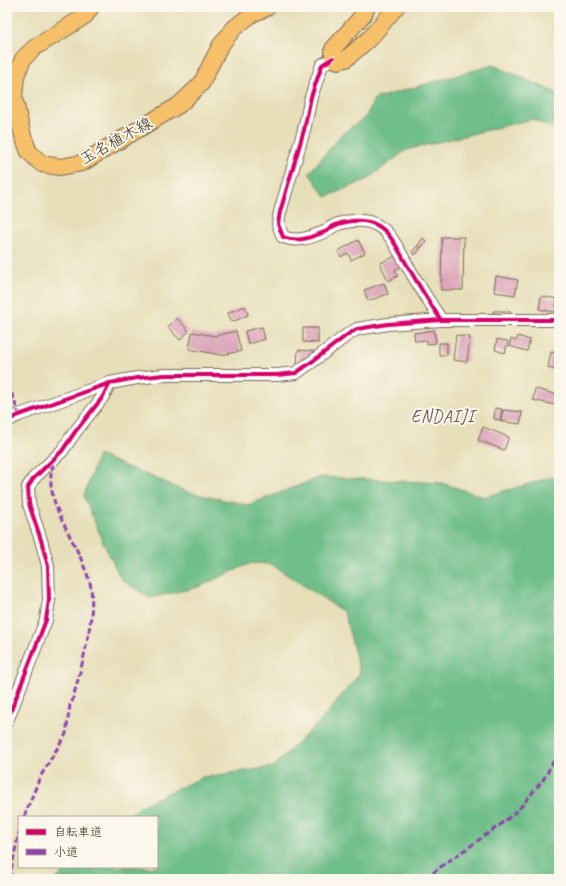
<svg xmlns="http://www.w3.org/2000/svg" width="566" height="886" viewBox="0 0 566 886" font-family="Caveat,'Klee One',sans-serif">
<rect width="100%" height="100%" fill="#fbf7ec"/>
<filter id="ink" filterUnits="userSpaceOnUse"><feTurbulence type="fractalNoise" baseFrequency=".025" numOctaves="2"/><feDisplacementMap in="SourceGraphic" scale="8" xChannelSelector="R" yChannelSelector="G"/><feConvolveMatrix kernelMatrix="1 2 1 2 8 2 1 2 1" color-interpolation-filters="sRGB"/></filter>
<filter id="wash" filterUnits="userSpaceOnUse"><feTurbulence type="fractalNoise" baseFrequency=".012" numOctaves="4" result="noise"/><feDisplacementMap in="SourceGraphic" scale="16" xChannelSelector="R" yChannelSelector="G"/><feGaussianBlur stdDeviation="0.9" result="paint"/><feColorMatrix in="noise" values="0 0 0 0 0 0 0 0 0 0 0 0 0 0 0 0 0 1.4 0 .05"/><feComposite in="paint" operator="in"/></filter>
<g filter="url(#wash)">
<rect width="100%" height="100%" fill="#e7dfb9"/>
<path fill="#70be89" stroke="#567454" d="M 493,65 L 559,94 L 559,131 L 532,119 L 406,150 L 368,179 L 326,197 L 309,173 L 343,133 L 366,117 L 374,99 Z
M 98,455 L 162,481 L 187,492 L 248,505 L 321,477 L 442,483 L 484,497 L 559,475 L 559,879 L 56,879 L 70,867 L 157,867 L 157,817 L 127,817 L 142,805 L 203,777 L 273,767 L 324,717 L 360,673 L 344,612 L 271,564 L 251,563 L 198,587 L 150,598 L 121,579 L 103,542 L 84,496 Z"/>
<g id="blocks">
<path fill="#dba4b9" d="M 442,237 L 464,237 L 463,290 L 441,290 Z
M 423,238 L 426,241 L 421,248 L 418,245 Z
M 358,240 L 365,253 L 351,260 L 348,253 L 341,257 L 338,251 Z
M 417,246 L 420,249 L 415,255 L 412,252 Z
M 396,256 L 401,267 L 395,270 L 398,276 L 388,281 L 380,263 Z
M 496,276 L 518,280 L 515,295 L 494,292 Z
M 384,283 L 388,294 L 368,301 L 364,290 Z
M 541,296 L 557,299 L 555,312 L 539,309 Z
M 245,306 L 248,315 L 232,322 L 228,313 Z
M 493,311 L 510,311 L 509,318 L 493,318 Z
M 177,318 L 189,331 L 180,340 L 168,327 Z
M 262,327 L 265,339 L 248,344 L 245,331 Z
M 303,328 L 318,328 L 318,343 L 303,342 Z
M 434,330 L 436,343 L 427,344 L 427,340 L 415,341 L 414,333 Z
M 236,331 L 241,351 L 221,355 L 189,349 L 192,332 L 215,336 Z
M 456,335 L 470,337 L 467,362 L 453,360 Z
M 518,336 L 530,340 L 527,351 L 509,346 L 511,339 L 516,341 Z
M 497,339 L 508,341 L 505,353 L 495,350 Z
M 439,343 L 447,343 L 447,355 L 439,355 Z
M 298,350 L 314,351 L 313,361 L 297,367 Z
M 551,352 L 559,354 L 559,371 L 548,368 Z
M 535,389 L 559,395 L 559,406 L 533,400 Z
M 495,408 L 502,409 L 500,420 L 494,419 Z
M 503,410 L 522,412 L 520,424 L 501,421 Z
M 483,427 L 509,437 L 504,450 L 478,440 Z"/>
</g>
</g>
<g filter="url(#ink)">
<use href="#blocks" fill-opacity="0" stroke="#776954" stroke-width="1"/>
<g fill="none" stroke-linecap="round" stroke-linejoin="round">
<g stroke="#776954" stroke-width="14">
<path id="minor" d="M 333,58 L 322,65 L 311,97 L 304,130 L 280,212 L 278,224 L 283,237 C 299,243 311,237 327,231 C 332,225 344,222 352,221 C 366,220 375,222 385,231 C 394,239 401,255 407,265 C 418,284 429,302 441,320
M 7,421 L 19,415 L 110,383 L 137,378 L 164,375 L 277,375 L 296,373 L 313,361 L 347,335 L 357,329 L 388,324 L 441,320 L 559,320
M 7,721 L 46,620 L 49,600 L 48,566 L 41,540 L 29,504 L 28,487 L 34,478 L 62,451 L 75,432 L 102,398 L 110,383"/>
</g>
<g stroke="#776954" stroke-width="18">
<path id="major" d="M 91,7 L 85,16 L 34,48 L 23,59 L 16,76 L 14,97 L 23,136 L 29,152 L 42,164 L 60,167 L 82,163 L 179,105 L 201,84 L 220,46 L 234,28 L 252,14 L 268,7
M 367,7 L 363,15 L 333,49 L 333,58 L 338,61 L 346,59 L 370,38 L 396,7"/>
</g>
<use href="#minor" stroke="#fff" stroke-width="12"/>
<use href="#major" stroke="#f6c06b" stroke-width="16"/>
<path stroke="#8e44ad" stroke-width="3" stroke-dasharray="6 3" stroke-linecap="butt" d="M 7,386 L 11,391 L 19,415
M 24,817 L 40,777 L 66,734 L 70,705 L 72,702 C 81,668 95,622 91,588 C 90,580 86,572 83,564 C 73,538 54,513 51,485 C 50,477 52,468 53,461
M 11,879 L 11,870 L 19,832
M 426,879 L 439,868 L 500,825 L 519,809 L 543,780 L 559,752"/>
<g stroke="#fbf7ec" stroke-width="6">
<path id="cycleway" d="M 333,58 L 322,65 L 311,97 L 304,130 L 280,212 L 278,224 L 283,237 C 299,243 311,237 327,231 C 332,225 344,222 352,221 C 366,220 375,222 385,231 C 394,239 401,255 407,265 C 418,284 429,302 441,320
M 7,421 L 19,415 L 110,383 L 137,378 L 164,375 L 277,375 L 296,373 L 313,361 L 347,335 L 357,329 L 388,324 L 441,320 L 559,320
M 7,721 L 46,620 L 49,600 L 48,566 L 41,540 L 29,504 L 28,487 L 34,478 L 62,451 L 75,432 L 102,398 L 110,383"/>
</g>
<use href="#cycleway" stroke="#d6006c" stroke-width="4"/>
</g>
</g>
<g text-anchor="middle" dominant-baseline="central" stroke-width="4" stroke-linejoin="round" paint-order="stroke">
<g font-size="16" fill="#3b2a1e" stroke="#fbf7ec">
<text transform="translate(116 141) rotate(-29)">玉名植木線</text>
</g>
<g font-size="17" letter-spacing="1" fill="#735554" stroke="#fbf7ec">
<text x="443" y="416">ENDAIJI</text>
</g>
</g>
<rect width="566" height="886" fill="none" stroke="#fbf7ec" stroke-width="24"/>
<rect x="18" y="816" width="140" height="52" fill="#fbf7ec" stroke="#aea59a"/>
<rect x="26" y="829" width="20" height="6" fill="#d6006c" stroke="#aea59a"/>
<text x="54" y="836" font-size="12" fill="#3b2a1e">自転車道</text>
<rect x="26" y="849" width="20" height="6" fill="#8e44ad" stroke="#aea59a"/>
<text x="54" y="856" font-size="12" fill="#3b2a1e">小道</text>
</svg>
